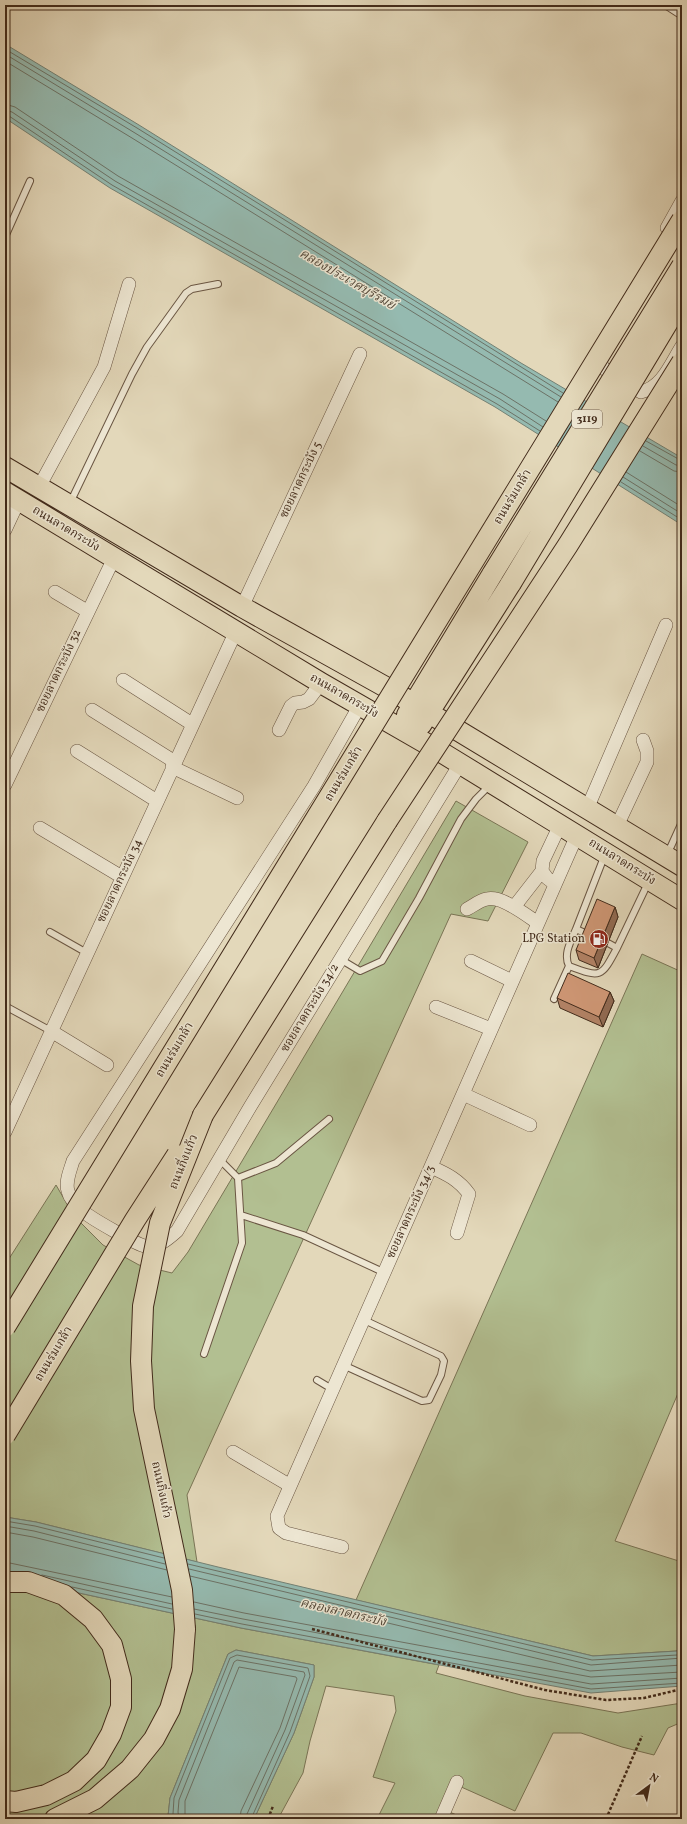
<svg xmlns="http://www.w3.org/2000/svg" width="687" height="1824" viewBox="0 0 687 1824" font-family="Vollkorn,'Noto Serif Thai',serif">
<rect width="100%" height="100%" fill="#e3d8ba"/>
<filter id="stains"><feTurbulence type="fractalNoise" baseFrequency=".005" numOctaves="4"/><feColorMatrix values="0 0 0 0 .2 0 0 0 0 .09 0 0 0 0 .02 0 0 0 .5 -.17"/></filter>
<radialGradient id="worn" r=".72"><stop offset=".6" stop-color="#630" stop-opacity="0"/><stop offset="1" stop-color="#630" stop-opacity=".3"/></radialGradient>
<path fill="#b2bf91" stroke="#7a7556" d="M 456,801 L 528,842 L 488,921 L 451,914 L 187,1495 L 197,1562 L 36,1522 L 5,1517 L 5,1265 L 56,1185 L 74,1216 L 103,1245 L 139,1265 L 172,1273 L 188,1252 Z
M 642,954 L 682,972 L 682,1384 L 615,1541 L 682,1562 L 682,1639 L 677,1651 L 593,1656 L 356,1600 Z
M 5,1577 L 241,1628 L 439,1665 L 436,1673 L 525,1696 L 618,1713 L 682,1703 L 682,1722 L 668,1728 L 654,1755 L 622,1747 L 581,1733 L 553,1733 L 515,1811 L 459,1786 L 447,1811 L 466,1819 L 377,1819 L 395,1783 L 373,1777 L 396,1711 L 394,1696 L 326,1686 L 310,1741 L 303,1773 L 278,1819 L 254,1819 L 294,1733 L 314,1677 L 314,1665 L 236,1650 L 228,1654 L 170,1798 L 168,1816 L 174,1819 L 5,1819 Z"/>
<path fill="#95bab0" stroke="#748174" d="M 5,44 L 139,125 L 521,363 L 682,458 L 682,525 L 495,407 L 110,188 L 5,118 Z
M 5,1517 L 36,1522 L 218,1567 L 593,1656 L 677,1651 L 682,1648 L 682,1686 L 591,1693 L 241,1628 L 5,1577 Z
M 236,1650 L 314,1665 L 314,1677 L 294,1733 L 254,1819 L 174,1819 L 168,1816 L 170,1798 L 228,1654 Z"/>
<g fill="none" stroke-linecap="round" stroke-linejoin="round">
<path stroke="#6c7266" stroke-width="1" d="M 5,49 L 137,128 L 563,393
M 5,54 L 135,133 L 561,397
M 5,61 L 132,138 L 558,402
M 5,104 L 15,107 L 118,176 L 503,394 L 546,421
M 5,110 L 12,112 L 115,181 L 500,399 L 543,427
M 5,115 L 9,116 L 112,185 L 497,404 L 540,431
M 646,441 L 682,461
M 643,446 L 676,465 L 682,466
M 640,451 L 674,471 L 682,472
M 626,472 L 682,507
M 623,477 L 682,514
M 621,482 L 682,520
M 5,1521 L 35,1526 L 164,1558
M 5,1526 L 34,1531 L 165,1564
M 5,1532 L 33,1537 L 167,1570
M 5,1562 L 172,1597
M 188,1564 L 592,1660 L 677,1655 L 682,1653
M 189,1569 L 591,1665 L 682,1658
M 42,1575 L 172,1604
M 190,1576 L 590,1671 L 682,1665
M 72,1587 L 172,1609
M 194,1602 L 244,1613 L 591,1677 L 682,1672
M 194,1609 L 243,1619 L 591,1684 L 682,1678
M 195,1614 L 242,1624 L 591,1689 L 682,1683
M 174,1819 L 173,1814 L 174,1798 L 230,1658 L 237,1655 L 308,1668 L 310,1676 L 290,1732 L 251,1819
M 179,1819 L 178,1812 L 179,1800 L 234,1662 L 237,1660 L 304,1672 L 305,1675 L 285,1730 L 247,1814 L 246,1819
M 185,1819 L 185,1801 L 239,1667 L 296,1677 L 297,1679 L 280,1728 L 241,1811 L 240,1819"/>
<g stroke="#6a5643" stroke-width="8">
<path id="service" d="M 665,5 L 682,16
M 5,237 L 30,181
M 70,503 L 132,374 L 147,347 L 186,293 L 192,289 L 218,284
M 667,855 L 682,822
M 576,929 C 571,941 563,954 569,966 C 601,978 601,978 617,948
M 50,932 L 87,953
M 589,935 L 576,929 L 604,857
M 608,943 L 617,948 L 648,883
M 340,959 L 360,971 L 382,961 L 419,898 L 461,819 L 476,799 L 490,785
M 554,999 L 569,966
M 5,1006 L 51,1031
M 238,1178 L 276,1163 L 329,1119
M 241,1215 L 303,1235 L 383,1272
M 204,1354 L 242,1243 L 238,1178 L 219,1159
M 343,1365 L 422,1401 L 429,1400 L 441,1375 L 444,1361 L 441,1356 L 362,1319
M 317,1380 L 332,1389"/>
</g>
<g stroke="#6a5643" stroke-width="14">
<path id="minor" d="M 667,228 L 682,201
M 599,352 L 598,357 L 603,368 L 641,392 C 663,387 671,363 682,346
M 39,487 L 104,367 L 129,284
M 5,530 L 19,500
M 55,592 L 87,611
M 242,607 L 360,354
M 123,680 L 192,724
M 360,705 L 314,786 L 73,1161 C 70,1171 65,1182 68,1191 C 70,1200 79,1208 85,1213 C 93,1219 137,1245 145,1246 C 159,1247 167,1240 177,1231 L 250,1107 L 460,764
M 92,710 L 175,762
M 279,730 L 291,706 L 295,703 L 303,702 L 309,699 L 321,683
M 77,751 L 157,801
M 172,767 L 237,798
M 5,785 L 114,558
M 587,809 L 666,625
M 617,826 L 647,762 L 647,751 L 643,740
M 40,828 L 122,877
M 555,884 L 547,878 L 542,871 L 543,861 L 560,825
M 514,907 L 542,871
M 467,909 C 473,906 480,900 487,899 C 501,895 526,915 538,923
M 471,961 L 512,981
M 436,1007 L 491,1029
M 51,1031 L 107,1065
M 463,1094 L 530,1125
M 5,1132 L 236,631
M 431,1167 C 447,1174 459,1180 469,1194 L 457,1233
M 233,1452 L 289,1485
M 342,1547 L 286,1533 L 279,1528 L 277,1516 L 577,835
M 441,1819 L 457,1782"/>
</g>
<g stroke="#422b1b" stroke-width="22">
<path id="primary" d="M 5,467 L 242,607 L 391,690 L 682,866
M 5,492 L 321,683 L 441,752 L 682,900
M 407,715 L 493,573
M 421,725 L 511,583
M 203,1115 L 387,821
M 5,1582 L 28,1582 L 64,1595 L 93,1619 L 112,1645 L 121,1679 L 121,1707 L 111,1734 L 96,1760 L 74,1781 L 46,1795 L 16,1802 L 5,1801
M 55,1819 L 95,1799 L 130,1769 L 154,1739 L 170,1709 L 182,1669 L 185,1629"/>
</g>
<path stroke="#422b1b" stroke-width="2.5" stroke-dasharray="3 2" stroke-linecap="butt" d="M 312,1629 L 545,1690 L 606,1700 L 644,1698 L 682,1689
M 268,1819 L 273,1806
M 606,1819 L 642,1736"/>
<use href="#service" stroke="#ede6d2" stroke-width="6"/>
<use href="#minor" stroke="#ede6d2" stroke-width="13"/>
<use href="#primary" stroke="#e3d8ba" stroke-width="20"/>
<g stroke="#422b1b" stroke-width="22" stroke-linecap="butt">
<path id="primary-bridge" d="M 493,573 L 682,266
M 511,583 L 682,299
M 387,821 L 568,545 L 682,362
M 5,1327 L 682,220
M 5,1435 L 135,1220 L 177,1155
M 185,1629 L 182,1590 L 144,1409 L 141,1361 L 143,1306 L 160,1223 L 203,1115"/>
</g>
<use href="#primary-bridge" stroke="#e3d8ba" stroke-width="20"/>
</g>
<path fill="#b28265" stroke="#422b1b" d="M 615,907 L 618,917 L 598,968 L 579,960 L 576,950 Z
M 610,992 L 614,1001 L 603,1027 L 560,1008 L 557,998 Z"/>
<path fill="#916a52" stroke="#422b1b" d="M 615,907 L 618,917 L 598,968 L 594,958 Z
M 610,992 L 614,1001 L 603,1027 L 599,1017 Z"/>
<path fill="#cf9775" stroke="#422b1b" d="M 597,899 L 615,907 L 594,958 L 576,950 Z
M 568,973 L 610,992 L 599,1017 L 557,998 Z"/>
<defs>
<g id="fuel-disc" transform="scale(1)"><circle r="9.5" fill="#8f2418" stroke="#ede6d2"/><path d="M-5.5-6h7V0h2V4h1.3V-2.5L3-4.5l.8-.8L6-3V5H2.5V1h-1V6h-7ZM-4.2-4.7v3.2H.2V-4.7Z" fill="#fff"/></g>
</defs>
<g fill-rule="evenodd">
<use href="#fuel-disc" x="599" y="939"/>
</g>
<g text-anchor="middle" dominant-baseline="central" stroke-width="3" stroke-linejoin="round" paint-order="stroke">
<rect fill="#ede6d2" stroke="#756352" stroke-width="1" x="572" y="410" width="30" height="18" rx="3"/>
<g font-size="11" font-weight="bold" fill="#422b1b">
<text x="587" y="419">3119</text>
</g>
<g font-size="12" fill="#422b1b" stroke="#ede6d2">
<text transform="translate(301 480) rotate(-65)">ซอยลาดกระบัง 5</text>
<text transform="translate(513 497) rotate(-59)">ถนนร่มเกล้า</text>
<text transform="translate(66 529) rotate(31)">ถนนลาดกระบัง</text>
<text transform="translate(59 671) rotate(-65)">ซอยลาดกระบัง 32</text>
<text transform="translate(344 696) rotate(30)">ถนนลาดกระบัง</text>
<text transform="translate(344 774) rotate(-59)">ถนนร่มเกล้า</text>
<text transform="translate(622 862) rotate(32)">ถนนลาดกระบัง</text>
<text transform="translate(120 881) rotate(-65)">ซอยลาดกระบัง 34</text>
<text transform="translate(310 1008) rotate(-59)">ซอยลาดกระบัง 34/2</text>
<text transform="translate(175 1050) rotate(-59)">ถนนร่มเกล้า</text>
<text transform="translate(184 1162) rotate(-68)">ถนนกิ่งแก้ว</text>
<text transform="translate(411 1212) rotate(-66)">ซอยลาดกระบัง 34/3</text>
<text transform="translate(54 1354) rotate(-59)">ถนนร่มเกล้า</text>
<text transform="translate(161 1490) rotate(78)">ถนนกิ่งแก้ว</text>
</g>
<g font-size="12" fill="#422b1b" stroke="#ede6d2" text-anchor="end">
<text x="585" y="939">LPG Station</text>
</g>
<g font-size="13" font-style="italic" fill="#534839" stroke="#ede6d2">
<text transform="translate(347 280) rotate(30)">คลองประเวศบุรีรมย์</text>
<text transform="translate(343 1613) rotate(13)">คลองลาดกระบัง</text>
</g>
</g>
<rect width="687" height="1824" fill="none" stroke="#e3d8ba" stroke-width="20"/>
<rect x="6" y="6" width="675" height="1812" fill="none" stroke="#422b1b" stroke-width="2"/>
<rect x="10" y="10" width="667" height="1804" fill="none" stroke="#422b1b"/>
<g transform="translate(649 1786) rotate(32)" stroke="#ede6d2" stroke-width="3" paint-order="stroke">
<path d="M0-3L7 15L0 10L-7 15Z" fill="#422b1b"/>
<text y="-6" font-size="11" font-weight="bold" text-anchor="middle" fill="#422b1b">N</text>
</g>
<rect width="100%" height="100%" filter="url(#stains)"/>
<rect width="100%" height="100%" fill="url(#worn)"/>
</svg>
